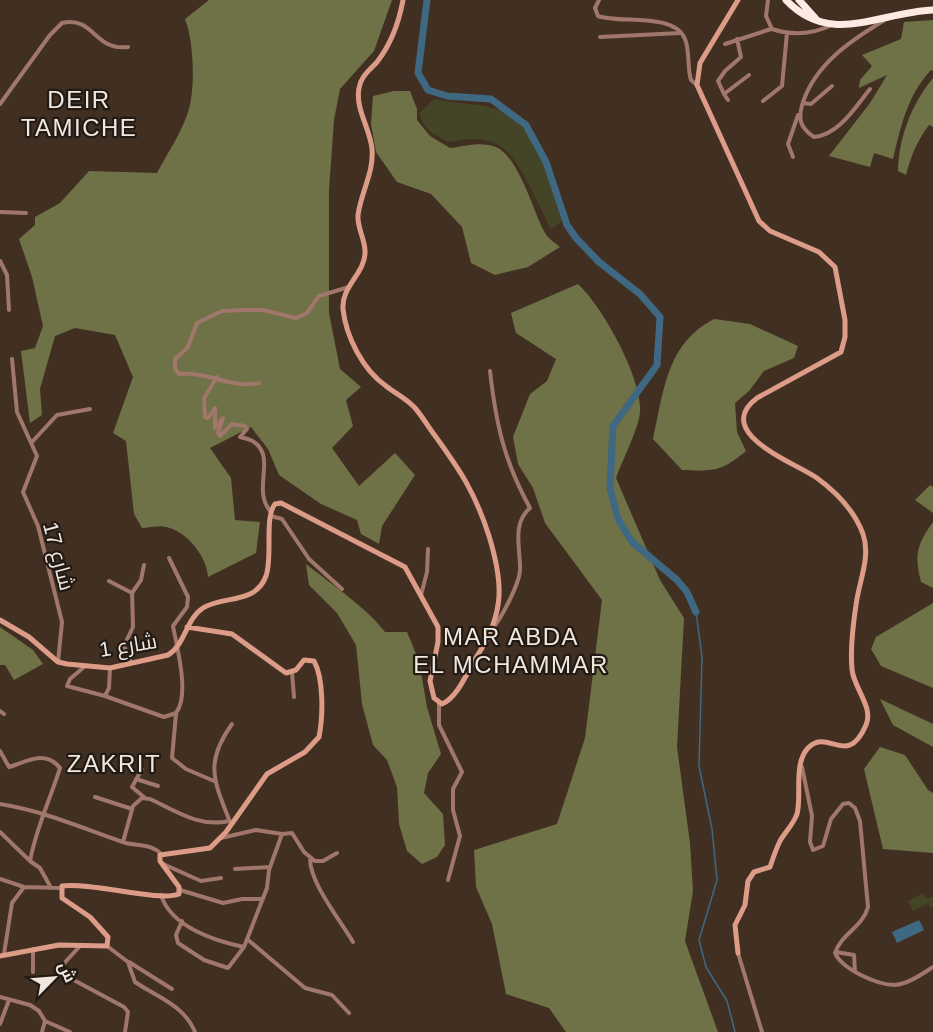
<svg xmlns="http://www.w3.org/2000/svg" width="933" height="1032" viewBox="0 0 933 1032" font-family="Helvetica,Cairo,sans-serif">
<rect width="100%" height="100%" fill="#413022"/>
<path fill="#434526" d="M 434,99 C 455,104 476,103 497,109 C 536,120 550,186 562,221 L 551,229 C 541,210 519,159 503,148 C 488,136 466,138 449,142 C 435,135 423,130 419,113 Z
M 923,893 L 926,899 L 933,896 L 933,907 L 931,908 L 928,904 L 913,911 L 908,901 Z"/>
<path fill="#6f7146" d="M 209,0 L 392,0 L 374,51 L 340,89 L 334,120 L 329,190 L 329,313 L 340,369 L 361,387 L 346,400 L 353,426 L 332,448 L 359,486 L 395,453 L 415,475 L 382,526 L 379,544 L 361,534 L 357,520 L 321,504 L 279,475 L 268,449 L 251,427 L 210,448 L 231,478 L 235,520 L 260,522 L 256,553 L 208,577 C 207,557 187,531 166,527 C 160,525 149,528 142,528 L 134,514 L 126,441 L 113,433 L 133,377 L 115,335 L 75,328 L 55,336 L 40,389 L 42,415 L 30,423 L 21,351 L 35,348 L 43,326 L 32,277 L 19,239 L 35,225 L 35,217 L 60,203 L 89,171 L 157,173 C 167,154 180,135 187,115 C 196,92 194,41 185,19 Z
M 933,20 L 933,71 L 931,70 C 907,96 901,126 893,159 L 874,153 L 870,167 L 829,156 L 870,103 L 887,75 L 859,88 L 860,80 L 872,66 L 862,55 L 901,39 L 904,22 Z
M 933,78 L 933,127 L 929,125 C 917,141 911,156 906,175 L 898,171 C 899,137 911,105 933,78 Z
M 394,91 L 410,91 L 417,109 L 417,120 L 430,136 L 450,148 C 464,146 482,141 496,147 C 519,157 533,211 544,231 C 547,238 555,243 560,247 L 528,267 L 495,275 L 471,263 L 462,227 L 431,194 L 397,182 L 376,152 L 371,124 L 373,96 Z
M 578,284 C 602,306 643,379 640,412 C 639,428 622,461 616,478 L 660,580 L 684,618 L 677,747 L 690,843 L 693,891 L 685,941 L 718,1032 L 566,1032 L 549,1008 L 506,994 L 492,924 L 476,887 L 474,850 L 557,824 L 585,738 L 602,600 L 545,523 L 533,488 L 518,464 L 513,437 L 530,394 L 547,381 L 556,359 L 516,333 L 511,313 Z
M 714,319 L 750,324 L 798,346 L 794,358 L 764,371 L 749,391 L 735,403 L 737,432 L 746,451 C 721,472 714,471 682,470 L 653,439 C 664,391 666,344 714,319 Z
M 930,485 L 933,487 L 933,513 L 915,500 Z
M 933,522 L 933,588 L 921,582 C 914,555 917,544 933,522 Z
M 306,564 C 330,583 368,609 385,632 L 407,632 L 419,661 L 427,707 L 441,754 L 428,773 L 424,793 L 443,814 L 445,845 L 437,857 L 422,864 L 407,851 L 399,824 L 397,787 L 387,760 L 373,745 L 362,704 L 356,645 L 337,613 L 309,585 Z
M 933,603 L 933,688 L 881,666 L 871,649 L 876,637 Z
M 0,627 L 33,650 L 43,664 L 14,680 L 5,665 L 0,665 Z
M 880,699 L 933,724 L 933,747 L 893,725 Z
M 880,747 L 905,755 L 928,790 L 933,793 L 933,853 L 883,849 L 864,769 Z"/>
<path fill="#3f6883" d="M 919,920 L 924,930 L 897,943 L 892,932 Z"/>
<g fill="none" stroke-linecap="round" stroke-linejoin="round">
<path stroke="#3f6883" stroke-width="1.5" d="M 696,612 L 702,657 L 699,766 L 712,829 L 717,880 L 699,940 L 706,967 L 727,1001 L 735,1032"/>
<path stroke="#3f6883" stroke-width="7" d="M 427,0 L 418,73 L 428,90 L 447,96 L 491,99 L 526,125 L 546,162 L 567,225 L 576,238 L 599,262 L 640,294 L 660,317 L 657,365 L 613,426 L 610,488 L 618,519 L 632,542 L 677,580 L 687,592 L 696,612"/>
<path stroke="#a0776a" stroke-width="4" d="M 599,0 L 595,8 L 598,16 C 620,24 674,12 685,39 C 690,51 687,67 691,80 L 697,85
M 768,0 L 766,16 L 772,29 C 793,36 813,34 832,25
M 600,37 L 680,33
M 737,39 L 741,57 L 725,71 L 718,81 L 724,94 L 749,75
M 725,44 L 771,29
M 870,89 C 856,106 839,135 814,137 C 799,127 798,118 803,102 C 816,64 850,41 883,21
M 724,94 L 728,100
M 763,101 L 782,86 L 787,33
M 803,103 L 811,104 L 832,86
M 0,104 L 50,35 L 62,23 C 95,16 93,51 128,47
M 793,157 L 788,144 L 798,115
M 0,212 L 26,213
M 0,261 L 7,275 L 9,310
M 12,359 L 17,412 L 37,456 L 23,492 L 38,526 L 62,622 L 58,662
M 490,371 C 496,424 504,461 530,508 C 511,524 521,550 520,571 C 519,584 502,617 493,628
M 217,377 L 204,398 L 205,417 L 208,418 L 215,408 L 215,428 L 223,418 L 218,433 L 220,436 L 232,424 L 245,426 L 247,429 L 240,437 C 244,438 250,439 254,442 C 277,458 251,490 271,512
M 259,383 C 229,389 209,371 179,374 L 175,369 L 175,359 L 188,347 L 197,323 L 222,311 L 244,310 L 263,310 L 296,318 L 307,313 L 319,296 L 349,287
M 32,442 L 57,415 L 90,409
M 271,516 L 282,519 L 309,559 L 342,589
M 109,581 L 132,593 L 133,627 L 124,646 L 131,662
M 132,593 L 141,580 L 144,565
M 421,595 L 427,572 L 428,549
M 84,667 L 70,679 L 67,686 L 105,696 L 109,688 L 110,668
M 292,672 L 294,697
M 105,696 L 164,717 L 176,713 C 190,695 177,648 173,626 L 187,607 L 188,597 L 169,558
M 439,703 L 439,725 L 462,772 L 453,789 L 453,810 L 460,836 L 448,880
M 0,711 L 4,714
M 176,714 L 172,758 L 186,769 L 214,781
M 0,751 L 9,767 C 26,762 45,749 60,768 C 50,800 36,828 30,861 L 40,868 L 50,886
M 802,767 L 812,816 L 810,842 L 813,850 L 823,846 L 831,819 L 843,804 L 849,803 L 855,808 L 860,821 L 868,907 C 863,927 841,934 835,953 C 842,969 877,985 895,985 C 908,984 922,974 933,967
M 142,769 L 132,787 L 145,798
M 136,779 L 158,786
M 95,797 L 132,809
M 0,804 C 48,812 81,828 126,843 C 138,846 152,844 161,854
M 230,822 C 214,781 204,763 232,724
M 0,832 L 30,861
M 282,834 L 292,833 L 304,852 L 315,861 L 323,861 L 337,853
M 123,842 L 133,806 L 142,798 L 150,799 C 176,811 200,828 229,821
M 310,859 C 310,883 340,920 353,942
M 163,864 L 201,881 L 221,878
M 235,869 L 270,867
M 0,879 L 24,887 L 61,888
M 180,890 L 223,903 L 242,899 L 263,899
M 161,895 C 171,927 215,941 244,947 L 267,888 L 269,870 L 282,834 L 256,830 L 221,838
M 182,921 L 176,935 L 178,943 L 204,960 L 228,968 L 244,947
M 247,939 L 305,988 L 332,995 L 349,1013
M 80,946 L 57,971 L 124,1007 L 128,1012 L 125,1032
M 107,946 L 128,962 L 135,982 C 157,997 184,1005 195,1032
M 836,952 L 854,955 L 855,972
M 738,953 L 762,1032
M 4,954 L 12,903 L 24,887
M 129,962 L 172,989
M 33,972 L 33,949
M 0,997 L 30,1005 L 39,1011 L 45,1021 L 70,1032
M 0,1024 L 9,1000
M 42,1032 L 45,1021"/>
<path stroke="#dd9c88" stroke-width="5" d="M 738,0 L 700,63 L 697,85 L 759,221 L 770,231 L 819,252 L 835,267 L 845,320 L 845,337 L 841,352 L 757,398 C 711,433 796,463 817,478 C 836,492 855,512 863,534 C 871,557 859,581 856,605 C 853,625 850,649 852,669 C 853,687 874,707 866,725 C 847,769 828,727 808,748 C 793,764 802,796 797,814 C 793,825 785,832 780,841 C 776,849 773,858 770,867 L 754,872 L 748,881 L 745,905 L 735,925 L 738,953
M 0,620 L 29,637 L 58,662 L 67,664 L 110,668 L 168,655 C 185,645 186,619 203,608 C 224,595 255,605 266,576 C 273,556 264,518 275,504 L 281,503 L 405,567 L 438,627 L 438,642 L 430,681 L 434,698 L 442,704 C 459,697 469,667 479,653 C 505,611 503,582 489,536 C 475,492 460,470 433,433 C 427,425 422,416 415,408 C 406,398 396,394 386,386 C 363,370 346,337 343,309 C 341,286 366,273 365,251 C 365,239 357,228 358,215 C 361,192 374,173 372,149 C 370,128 355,109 359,88 C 361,76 369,71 377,62 C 391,44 399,22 403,0
M 0,956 L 59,945 L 107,946 L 108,937 L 90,917 L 62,898 L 62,886 C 92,882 158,902 179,894 L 179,887 L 160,861 L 160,855 L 210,848 L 226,832 L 267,774 L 305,752 L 319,737 C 323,717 324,679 314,661 L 304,660 L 296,670 L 286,673 L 232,634 L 187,627"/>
<path stroke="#ffeae3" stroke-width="7" d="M 786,0 C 831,47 879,12 933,10
M 799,0 L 817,20"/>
</g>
<g text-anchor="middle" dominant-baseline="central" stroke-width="4.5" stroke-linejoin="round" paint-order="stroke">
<g font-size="21" fill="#f2e7de" stroke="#221a14">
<text transform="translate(59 556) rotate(75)">شارع 17</text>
<text transform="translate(128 645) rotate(-9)">شارع 1</text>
</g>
<g font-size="24" letter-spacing="1.5" fill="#f2e7de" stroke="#221a14">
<text x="79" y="99">DEIR<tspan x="79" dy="28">TAMICHE</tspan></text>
<text x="511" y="636">MAR ABDA<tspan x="511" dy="28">EL MCHAMMAR</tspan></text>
<text x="114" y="763">ZAKRIT</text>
</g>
</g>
<g transform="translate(54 978) rotate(65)" stroke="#221a14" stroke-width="4.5" paint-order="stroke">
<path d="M0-4.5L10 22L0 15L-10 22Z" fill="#f2e7de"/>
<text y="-9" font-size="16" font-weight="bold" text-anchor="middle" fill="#f2e7de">ش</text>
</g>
</svg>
